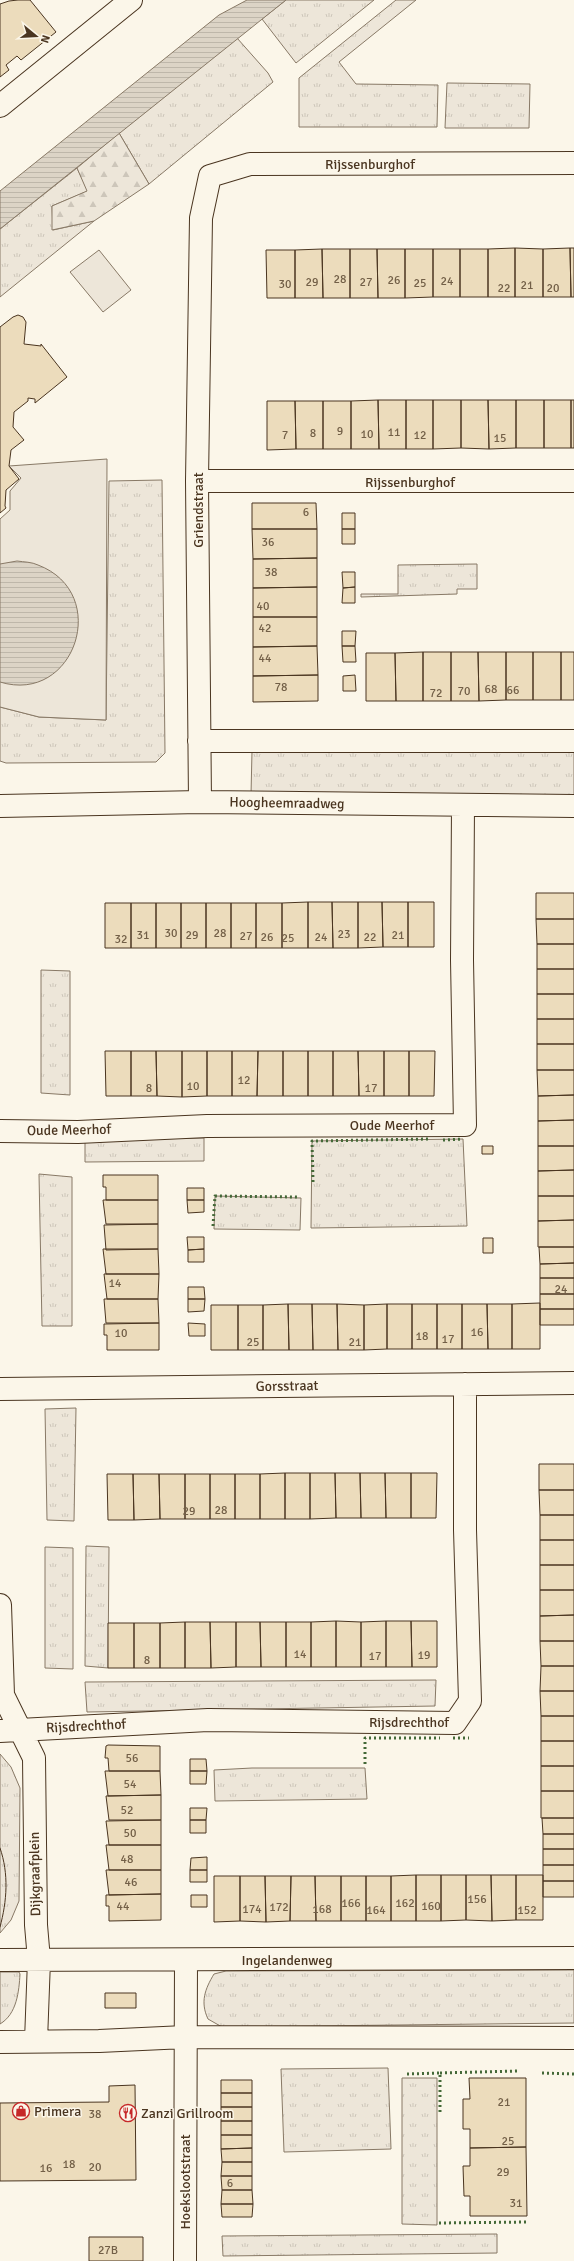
<svg xmlns="http://www.w3.org/2000/svg" width="574" height="2261" viewBox="0 0 574 2261" font-family="Signika,sans-serif">
<defs>
<pattern id="grass-tufts" width="24" height="20" patternUnits="userSpaceOnUse"><rect width="24" height="20" fill="#ede6d9"/><path d="M3 7l-1-3M5 7V3M7 7l1-3M15 17l-1-3M17 17v-4M19 17l1-3" fill="none" stroke="#cdc6ba"/></pattern>
<pattern id="forest-firs" width="22" height="20" patternUnits="userSpaceOnUse"><rect width="22" height="20" fill="#ede6d9"/><path d="M5 1l3.5 6h-7zM16 11l3.5 6h-7z" fill="#cdc6ba"/></pattern>
<pattern id="water-rules" width="6" height="5" patternUnits="userSpaceOnUse"><rect width="6" height="5" fill="#dcd4c6"/><path d="M0 2.5h6" fill="none" stroke="#beb7aa"/></pattern>
</defs>
<rect width="100%" height="100%" fill="#fbf6e9"/>
<path fill="url(#grass-tufts)" stroke="#887966" d="M 286,0 L 374,0 L 296,63 L 262,19 Z
M 396,0 L 416,0 L 339,62 L 356,84 L 438,85 L 437,127 L 299,127 L 299,78 Z
M 237,38 L 268,73 L 273,82 L 149,184 L 119,133 Z
M 447,83 L 530,84 L 529,128 L 445,128 Z
M 77,168 L 88,191 L 52,206 L 53,230 L 94,221 L 0,297 L 0,229 Z
M 162,480 L 165,753 L 156,762 L 6,763 L 0,761 L 0,707 L 39,717 L 106,720 L 109,481 Z
M 477,564 L 477,589 L 457,589 L 457,594 L 361,597 L 361,594 L 398,594 L 398,565 Z
M 574,749 L 574,795 L 251,795 L 252,751 Z
M 41,970 L 70,971 L 70,1095 L 41,1093 Z
M 204,1138 L 204,1161 L 85,1162 L 85,1140 Z
M 463,1139 L 467,1226 L 311,1228 L 312,1141 Z
M 39,1174 L 72,1177 L 72,1326 L 42,1326 Z
M 215,1196 L 301,1198 L 300,1230 L 214,1229 Z
M 76,1408 L 74,1521 L 47,1520 L 45,1409 Z
M 86,1546 L 109,1547 L 108,1668 L 85,1666 Z
M 45,1547 L 73,1548 L 73,1669 L 45,1668 Z
M 436,1680 L 435,1706 L 87,1712 L 85,1682 Z
M 0,1754 L 11,1767 L 20,1788 L 19,1901 L 11,1920 L 0,1933 Z
M 252,1768 L 365,1768 L 367,1799 L 215,1801 L 214,1770 Z
M 574,1970 L 574,2023 L 222,2027 L 208,2019 C 200,2002 205,1989 214,1974 L 226,1971 Z
M 0,1972 L 19,1972 L 20,1974 C 19,1991 17,2014 0,2024 Z
M 388,2068 L 391,2149 L 284,2152 L 281,2069 Z
M 402,2078 L 437,2078 L 437,2225 L 402,2224 Z
M 497,2234 L 497,2253 L 223,2256 L 222,2236 Z"/>
<path fill="url(#forest-firs)" stroke="#887966" d="M 119,133 L 149,184 L 94,221 L 52,230 L 52,206 L 87,191 L 77,168 Z"/>
<path fill="#ede6d9" stroke="#887966" d="M 99,250 L 131,290 L 103,312 L 70,272 Z
M 107,459 L 106,720 L 39,717 L 0,707 L 0,519 L 10,510 L 10,491 L 21,478 L 9,466 Z"/>
<path fill="url(#water-rules)" stroke="#887966" d="M 247,0 L 286,0 L 0,229 L 0,191 L 219,15 Z
M 17,561 C 24,562 32,562 38,565 C 112,593 75,705 0,682 L 0,564 Z"/>
<path fill="#ecdcbc" stroke="#4a3520" d="M 18,0 L 30,0 L 56,32 L 21,60 L 17,56 L 6,65 L 9,70 L 0,77 L 0,4 L 9,1 Z
M 515,248 L 515,297 L 488,297 L 488,249 Z
M 515,248 L 543,249 L 543,297 L 515,297 Z
M 570,248 L 574,248 L 574,297 L 571,297 Z
M 570,248 L 571,297 L 543,297 L 543,249 Z
M 322,249 L 323,298 L 295,298 L 295,250 Z
M 322,249 L 350,249 L 350,298 L 323,298 Z
M 350,249 L 377,249 L 378,298 L 350,298 Z
M 377,249 L 405,249 L 405,298 L 378,298 Z
M 405,249 L 433,249 L 433,297 L 405,298 Z
M 433,249 L 460,249 L 460,297 L 433,297 Z
M 460,249 L 488,249 L 488,297 L 460,297 Z
M 266,250 L 295,250 L 295,298 L 267,298 Z
M 18,315 L 23,317 L 26,322 L 24,344 L 41,346 L 41,344 L 67,377 L 35,403 L 35,399 L 28,398 L 28,401 L 14,412 L 13,427 L 24,440 L 11,450 L 9,466 L 19,479 L 6,490 L 5,506 L 6,508 L 0,513 L 0,327 L 13,317 Z
M 378,400 L 379,449 L 351,449 L 351,401 Z
M 378,400 L 406,400 L 406,449 L 379,449 Z
M 406,400 L 433,400 L 433,449 L 406,449 Z
M 433,400 L 461,400 L 461,448 L 433,449 Z
M 461,400 L 488,400 L 489,449 L 461,448 Z
M 488,400 L 516,400 L 516,448 L 489,449 Z
M 516,400 L 544,400 L 544,448 L 516,448 Z
M 544,400 L 571,400 L 571,448 L 544,448 Z
M 571,400 L 574,400 L 574,448 L 571,448 Z
M 267,401 L 295,401 L 296,449 L 267,450 Z
M 295,401 L 323,401 L 323,449 L 296,449 Z
M 323,401 L 351,401 L 351,449 L 323,449 Z
M 252,503 L 316,503 L 317,529 L 252,529 Z
M 342,513 L 355,513 L 355,529 L 342,529 Z
M 252,529 L 317,529 L 317,558 L 253,559 Z
M 342,529 L 355,529 L 355,544 L 342,544 Z
M 317,558 L 317,587 L 253,588 L 253,559 Z
M 342,572 L 355,572 L 355,587 L 343,588 Z
M 317,587 L 317,617 L 253,617 L 253,588 Z
M 355,587 L 355,603 L 342,603 L 343,588 Z
M 253,617 L 317,617 L 317,646 L 253,647 Z
M 342,631 L 356,631 L 355,646 L 342,646 Z
M 317,646 L 318,675 L 253,676 L 253,647 Z
M 342,646 L 355,646 L 356,662 L 343,662 Z
M 423,652 L 423,701 L 396,701 L 395,653 Z
M 423,652 L 451,652 L 451,701 L 423,701 Z
M 451,652 L 478,652 L 479,701 L 451,701 Z
M 478,652 L 506,652 L 506,700 L 479,701 Z
M 506,652 L 533,652 L 533,700 L 506,700 Z
M 533,652 L 561,652 L 561,700 L 533,700 Z
M 561,652 L 574,652 L 574,700 L 561,700 Z
M 366,653 L 395,653 L 396,701 L 366,701 Z
M 318,675 L 318,701 L 253,702 L 253,676 Z
M 355,675 L 356,691 L 343,691 L 343,676 Z
M 536,893 L 574,893 L 574,919 L 536,919 Z
M 308,902 L 332,902 L 333,948 L 308,948 Z
M 308,902 L 308,948 L 282,948 L 282,903 Z
M 332,902 L 358,902 L 358,948 L 333,948 Z
M 358,902 L 382,902 L 383,947 L 358,948 Z
M 382,902 L 408,902 L 408,947 L 383,947 Z
M 408,902 L 434,902 L 434,947 L 408,947 Z
M 105,903 L 131,903 L 131,948 L 105,948 Z
M 131,903 L 156,903 L 156,948 L 131,948 Z
M 156,903 L 181,903 L 181,948 L 156,948 Z
M 181,903 L 206,903 L 206,948 L 181,948 Z
M 206,903 L 231,903 L 231,948 L 206,948 Z
M 231,903 L 256,903 L 256,948 L 231,948 Z
M 256,903 L 282,903 L 282,948 L 256,948 Z
M 536,919 L 574,919 L 574,944 L 537,944 Z
M 537,944 L 574,944 L 574,969 L 537,969 Z
M 537,969 L 574,969 L 574,994 L 537,994 Z
M 537,994 L 574,994 L 574,1019 L 537,1019 Z
M 537,1019 L 574,1019 L 574,1044 L 537,1044 Z
M 537,1044 L 574,1044 L 574,1070 L 537,1070 Z
M 105,1051 L 131,1051 L 131,1096 L 106,1096 Z
M 131,1051 L 156,1051 L 157,1096 L 131,1096 Z
M 156,1051 L 182,1051 L 182,1097 L 157,1096 Z
M 182,1051 L 207,1051 L 207,1096 L 182,1097 Z
M 207,1051 L 232,1051 L 232,1096 L 207,1096 Z
M 232,1051 L 258,1051 L 257,1096 L 232,1096 Z
M 258,1051 L 283,1051 L 283,1096 L 257,1096 Z
M 283,1051 L 308,1051 L 308,1096 L 283,1096 Z
M 308,1051 L 333,1051 L 333,1096 L 308,1096 Z
M 333,1051 L 358,1051 L 359,1096 L 333,1096 Z
M 358,1051 L 384,1051 L 384,1096 L 359,1096 Z
M 384,1051 L 409,1051 L 409,1096 L 384,1096 Z
M 409,1051 L 435,1051 L 434,1096 L 409,1096 Z
M 537,1070 L 574,1070 L 574,1095 L 538,1096 Z
M 574,1095 L 574,1120 L 538,1121 L 538,1096 Z
M 574,1120 L 574,1146 L 538,1146 L 538,1121 Z
M 482,1146 L 493,1146 L 493,1154 L 482,1154 Z
M 538,1146 L 574,1146 L 574,1170 L 538,1171 Z
M 574,1170 L 574,1196 L 538,1196 L 538,1171 Z
M 103,1175 L 158,1175 L 158,1200 L 106,1200 L 106,1187 L 103,1187 Z
M 187,1188 L 204,1188 L 204,1200 L 187,1200 Z
M 538,1196 L 574,1196 L 574,1220 L 538,1221 Z
M 103,1200 L 158,1200 L 158,1224 L 106,1224 Z
M 187,1200 L 204,1200 L 204,1212 L 188,1213 Z
M 574,1220 L 574,1247 L 538,1247 L 538,1221 Z
M 158,1224 L 158,1249 L 106,1250 L 104,1225 Z
M 187,1237 L 204,1237 L 204,1249 L 188,1250 Z
M 483,1238 L 493,1238 L 493,1253 L 483,1253 Z
M 539,1247 L 574,1247 L 574,1263 L 540,1264 Z
M 103,1249 L 158,1249 L 159,1274 L 106,1274 Z
M 204,1249 L 204,1262 L 188,1262 L 188,1250 Z
M 574,1263 L 574,1278 L 540,1278 L 540,1264 Z
M 104,1274 L 159,1274 L 158,1299 L 107,1299 Z
M 540,1278 L 574,1278 L 574,1294 L 540,1294 Z
M 188,1287 L 204,1287 L 205,1299 L 188,1299 Z
M 540,1294 L 574,1294 L 574,1309 L 540,1309 Z
M 104,1299 L 158,1299 L 159,1323 L 106,1323 Z
M 188,1299 L 205,1299 L 204,1311 L 188,1312 Z
M 540,1303 L 540,1349 L 512,1349 L 512,1304 Z
M 288,1304 L 312,1304 L 313,1350 L 289,1350 Z
M 288,1304 L 289,1350 L 263,1350 L 263,1305 Z
M 312,1304 L 337,1304 L 338,1350 L 313,1350 Z
M 337,1304 L 364,1305 L 364,1350 L 338,1350 Z
M 387,1304 L 412,1304 L 412,1349 L 387,1349 Z
M 387,1304 L 387,1349 L 364,1350 L 364,1305 Z
M 412,1304 L 437,1304 L 437,1349 L 412,1349 Z
M 437,1304 L 462,1304 L 462,1349 L 437,1349 Z
M 462,1304 L 487,1304 L 488,1349 L 462,1349 Z
M 487,1304 L 512,1304 L 512,1349 L 488,1349 Z
M 211,1305 L 238,1305 L 238,1350 L 211,1350 Z
M 238,1305 L 263,1305 L 263,1350 L 238,1350 Z
M 540,1309 L 574,1309 L 574,1325 L 540,1325 Z
M 159,1323 L 159,1350 L 107,1350 L 107,1335 L 104,1335 L 104,1324 Z
M 188,1323 L 205,1324 L 205,1336 L 189,1336 Z
M 539,1464 L 574,1464 L 574,1490 L 539,1490 Z
M 285,1473 L 310,1473 L 310,1519 L 285,1519 Z
M 285,1473 L 285,1519 L 260,1519 L 260,1474 Z
M 310,1473 L 335,1473 L 336,1518 L 310,1519 Z
M 335,1473 L 360,1473 L 361,1518 L 336,1518 Z
M 360,1473 L 385,1473 L 386,1518 L 361,1518 Z
M 385,1473 L 411,1473 L 411,1518 L 386,1518 Z
M 411,1473 L 437,1473 L 436,1518 L 411,1518 Z
M 107,1474 L 133,1474 L 134,1520 L 108,1520 Z
M 133,1474 L 159,1474 L 160,1519 L 134,1520 Z
M 159,1474 L 185,1474 L 185,1519 L 160,1519 Z
M 185,1474 L 210,1474 L 210,1519 L 185,1519 Z
M 210,1474 L 235,1474 L 235,1519 L 210,1519 Z
M 235,1474 L 260,1474 L 260,1519 L 235,1519 Z
M 539,1490 L 574,1490 L 574,1515 L 540,1515 Z
M 540,1515 L 574,1515 L 574,1540 L 540,1540 Z
M 540,1540 L 574,1540 L 574,1565 L 540,1565 Z
M 540,1565 L 574,1565 L 574,1590 L 540,1590 Z
M 540,1590 L 574,1590 L 574,1615 L 540,1616 Z
M 574,1615 L 574,1641 L 540,1641 L 540,1616 Z
M 336,1621 L 361,1622 L 361,1667 L 336,1667 Z
M 336,1621 L 336,1667 L 311,1667 L 311,1622 Z
M 386,1621 L 386,1667 L 361,1667 L 361,1622 Z
M 386,1621 L 411,1621 L 412,1667 L 386,1667 Z
M 411,1621 L 437,1621 L 437,1667 L 412,1667 Z
M 185,1622 L 210,1622 L 211,1668 L 185,1668 Z
M 185,1622 L 185,1668 L 160,1668 L 160,1623 Z
M 210,1622 L 236,1622 L 236,1667 L 211,1668 Z
M 236,1622 L 260,1622 L 261,1667 L 236,1667 Z
M 260,1622 L 286,1622 L 286,1667 L 261,1667 Z
M 286,1622 L 311,1622 L 311,1667 L 286,1667 Z
M 108,1623 L 134,1623 L 134,1668 L 108,1668 Z
M 134,1623 L 160,1623 L 160,1668 L 134,1668 Z
M 540,1641 L 574,1641 L 574,1666 L 541,1666 Z
M 541,1666 L 574,1666 L 574,1691 L 540,1691 Z
M 540,1691 L 574,1691 L 574,1716 L 541,1716 Z
M 541,1716 L 574,1716 L 574,1741 L 541,1741 Z
M 541,1741 L 574,1741 L 574,1766 L 541,1766 Z
M 108,1745 L 160,1746 L 160,1771 L 109,1771 L 108,1758 L 105,1758 L 106,1746 Z
M 190,1759 L 206,1759 L 207,1771 L 190,1771 Z
M 541,1766 L 574,1766 L 574,1791 L 541,1791 Z
M 105,1771 L 160,1771 L 161,1795 L 108,1796 Z
M 190,1771 L 207,1771 L 206,1784 L 190,1784 Z
M 541,1791 L 574,1791 L 574,1818 L 541,1818 Z
M 161,1795 L 161,1820 L 109,1820 L 106,1796 Z
M 190,1808 L 207,1808 L 206,1820 L 190,1820 Z
M 542,1818 L 574,1818 L 574,1834 L 543,1834 Z
M 161,1820 L 161,1845 L 109,1845 L 106,1821 Z
M 190,1820 L 206,1820 L 206,1833 L 190,1833 Z
M 543,1834 L 574,1834 L 574,1849 L 543,1849 Z
M 106,1845 L 161,1845 L 161,1870 L 109,1870 Z
M 543,1849 L 574,1849 L 574,1865 L 543,1865 Z
M 207,1857 L 207,1870 L 190,1870 L 191,1858 Z
M 543,1865 L 574,1865 L 574,1881 L 543,1881 Z
M 106,1870 L 161,1870 L 161,1894 L 109,1895 Z
M 190,1870 L 207,1870 L 207,1882 L 190,1882 Z
M 416,1875 L 441,1875 L 441,1921 L 416,1921 Z
M 416,1875 L 416,1921 L 391,1921 L 391,1876 Z
M 441,1875 L 466,1875 L 466,1920 L 441,1921 Z
M 466,1875 L 491,1875 L 492,1921 L 466,1920 Z
M 491,1875 L 516,1875 L 516,1920 L 492,1921 Z
M 516,1875 L 543,1875 L 543,1920 L 516,1920 Z
M 214,1876 L 240,1876 L 240,1921 L 214,1922 Z
M 240,1876 L 265,1876 L 266,1922 L 240,1921 Z
M 265,1876 L 291,1876 L 290,1921 L 266,1922 Z
M 291,1876 L 315,1876 L 316,1921 L 290,1921 Z
M 315,1876 L 341,1876 L 341,1921 L 316,1921 Z
M 341,1876 L 366,1876 L 366,1921 L 341,1921 Z
M 366,1876 L 391,1876 L 391,1921 L 366,1921 Z
M 543,1881 L 574,1881 L 574,1897 L 543,1897 Z
M 161,1894 L 161,1920 L 109,1921 L 109,1906 L 106,1906 L 106,1895 Z
M 191,1895 L 207,1895 L 207,1907 L 191,1907 Z
M 105,1993 L 136,1993 L 136,2008 L 105,2008 Z
M 469,2078 L 526,2078 L 526,2147 L 470,2148 L 470,2129 L 463,2129 L 463,2099 L 470,2099 Z
M 221,2080 L 252,2080 L 252,2093 L 221,2093 Z
M 135,2085 L 136,2180 L 0,2181 L 0,2103 L 109,2102 L 109,2086 Z
M 221,2093 L 252,2093 L 252,2107 L 221,2107 Z
M 221,2107 L 252,2107 L 252,2121 L 221,2121 Z
M 221,2121 L 252,2121 L 252,2135 L 221,2135 Z
M 221,2135 L 252,2135 L 252,2148 L 221,2149 Z
M 526,2147 L 527,2216 L 470,2216 L 470,2196 L 464,2196 L 463,2166 L 470,2166 L 470,2148 Z
M 252,2148 L 252,2162 L 222,2162 L 221,2149 Z
M 222,2162 L 252,2162 L 252,2176 L 221,2176 Z
M 221,2176 L 252,2176 L 252,2190 L 222,2190 Z
M 222,2190 L 252,2190 L 253,2204 L 221,2204 Z
M 221,2204 L 253,2204 L 252,2217 L 222,2217 Z
M 89,2237 L 143,2237 L 143,2261 L 89,2261 Z"/>
<g fill="none" stroke-linecap="round" stroke-linejoin="round">
<g stroke="#4a3520" stroke-width="24">
<path id="minor" d="M 0,106 L 131,0
M 197,481 L 574,481
M 199,741 L 574,741
M 200,802 L 197,481 L 201,218 L 210,176 L 250,164 L 574,163
M 0,806 L 200,802 L 574,806
M 0,1131 L 78,1132 L 207,1126 L 465,1125 L 462,960 L 463,805
M 0,1389 L 574,1383
M 0,1605 L 3,1695 L 34,1758 L 36,1925 L 39,1960 L 36,2041
M 0,1731 L 208,1720 L 455,1723 L 470,1701 L 465,1530 L 465,1384
M 0,1960 L 574,1958
M 0,2042 L 99,2041 L 185,2037 L 574,2038
M 185,2261 L 186,1960"/>
</g>
<use href="#minor" stroke="#fbf6e9" stroke-width="22"/>
<path stroke="#4a3520" stroke-width="1" d="M 0,1848 C 9,1874 7,1901 0,1927"/>
<path stroke="#436837" stroke-width="3" stroke-dasharray="2 3" stroke-linecap="butt" d="M 443,1140 L 463,1139
M 313,1182 L 312,1141 L 429,1139
M 213,1226 L 215,1196 L 297,1197
M 453,1738 L 469,1738
M 365,1764 L 365,1738 L 440,1738
M 440,2073 L 518,2071
M 542,2073 L 574,2074
M 407,2074 L 440,2073 L 440,2112
M 439,2223 L 527,2222"/>
</g>
<defs>
<g id="shop-ring" transform="scale(0.9)"><circle r="9.5" fill="#fbf6e9" stroke="#c62828" stroke-width="1.5"/><path d="M-5-2.5h2.3a2.7 3.5 0 0 1 5.4 0H5L5.5 6h-11ZM-1.5-2.5h3a1.5 2.3 0 0 0-3 0Z" fill="#c62828"/></g>
<g id="restaurant-ring" transform="scale(0.9)"><circle r="9.5" fill="#fbf6e9" stroke="#c62828" stroke-width="1.5"/><path d="M-5-6h1v4h1v-4h1v4h1v-4h1v5L-1.5 .5V6h-2V.5L-5-1ZM5-6V6H3V1.5H1.5Q1.5-4 5-6Z" fill="#c62828"/></g>
</defs>
<g fill-rule="evenodd">
<use href="#shop-ring" x="21" y="2111"/>
<use href="#restaurant-ring" x="128" y="2113"/>
</g>
<g text-anchor="middle" dominant-baseline="central" stroke-width="3" stroke-linejoin="round" paint-order="stroke">
<g font-size="12" fill="#725f47">
<text x="340" y="279">28</text>
<text x="394" y="280">26</text>
<text x="447" y="281">24</text>
<text x="312" y="282">29</text>
<text x="366" y="282">27</text>
<text x="420" y="283">25</text>
<text x="285" y="284">30</text>
<text x="527" y="285">21</text>
<text x="504" y="288">22</text>
<text x="553" y="288">20</text>
<text x="340" y="431">9</text>
<text x="394" y="432">11</text>
<text x="313" y="433">8</text>
<text x="367" y="434">10</text>
<text x="285" y="435">7</text>
<text x="420" y="435">12</text>
<text x="500" y="438">15</text>
<text x="306" y="512">6</text>
<text x="268" y="542">36</text>
<text x="271" y="572">38</text>
<text x="263" y="606">40</text>
<text x="265" y="628">42</text>
<text x="265" y="658">44</text>
<text x="281" y="687">78</text>
<text x="491" y="689">68</text>
<text x="513" y="690">66</text>
<text x="464" y="691">70</text>
<text x="436" y="693">72</text>
<text x="171" y="933">30</text>
<text x="220" y="933">28</text>
<text x="344" y="934">23</text>
<text x="143" y="935">31</text>
<text x="192" y="935">29</text>
<text x="398" y="935">21</text>
<text x="246" y="936">27</text>
<text x="267" y="937">26</text>
<text x="321" y="937">24</text>
<text x="370" y="937">22</text>
<text x="288" y="938">25</text>
<text x="121" y="939">32</text>
<text x="244" y="1080">12</text>
<text x="193" y="1086">10</text>
<text x="149" y="1088">8</text>
<text x="371" y="1088">17</text>
<text x="115" y="1283">14</text>
<text x="561" y="1289">24</text>
<text x="477" y="1332">16</text>
<text x="121" y="1333">10</text>
<text x="422" y="1336">18</text>
<text x="448" y="1339">17</text>
<text x="253" y="1342">25</text>
<text x="355" y="1342">21</text>
<text x="221" y="1510">28</text>
<text x="189" y="1511">29</text>
<text x="300" y="1654">14</text>
<text x="424" y="1655">19</text>
<text x="375" y="1656">17</text>
<text x="147" y="1660">8</text>
<text x="132" y="1758">56</text>
<text x="130" y="1784">54</text>
<text x="127" y="1810">52</text>
<text x="130" y="1833">50</text>
<text x="127" y="1859">48</text>
<text x="131" y="1882">46</text>
<text x="477" y="1899">156</text>
<text x="351" y="1903">166</text>
<text x="405" y="1903">162</text>
<text x="123" y="1906">44</text>
<text x="431" y="1906">160</text>
<text x="279" y="1907">172</text>
<text x="252" y="1909">174</text>
<text x="322" y="1909">168</text>
<text x="376" y="1910">164</text>
<text x="527" y="1910">152</text>
<text x="504" y="2102">21</text>
<text x="95" y="2114">38</text>
<text x="508" y="2141">25</text>
<text x="69" y="2164">18</text>
<text x="95" y="2167">20</text>
<text x="46" y="2168">16</text>
<text x="503" y="2172">29</text>
<text x="230" y="2183">6</text>
<text x="516" y="2203">31</text>
<text x="108" y="2250">27B</text>
</g>
<g font-size="14" fill="#4a3520" stroke="#fbf6e9">
<text x="370" y="164">Rijssenburghof</text>
<text x="410" y="482">Rijssenburghof</text>
<text transform="translate(198 510) rotate(-90)">Griendstraat</text>
<text transform="translate(287 803) rotate(1)">Hoogheemraadweg</text>
<text x="392" y="1125">Oude Meerhof</text>
<text transform="translate(69 1130) rotate(-1)">Oude Meerhof</text>
<text transform="translate(287 1386) rotate(-1)">Gorsstraat</text>
<text x="409" y="1722">Rijsdrechthof</text>
<text transform="translate(86 1726) rotate(-3)">Rijsdrechthof</text>
<text transform="translate(35 1874) rotate(-91)">Dijkgraafplein</text>
<text x="287" y="1960">Ingelandenweg</text>
<text transform="translate(185 2182) rotate(-90)">Hoekslootstraat</text>
</g>
<g font-size="14" fill="#4a3520" stroke="#fbf6e9" text-anchor="start">
<text x="34" y="2111">Primera</text>
<text x="141" y="2113">Zanzi Grillroom</text>
</g>
</g>
<g transform="translate(36 36) rotate(108)" stroke="#fbf6e9" stroke-width="3" paint-order="stroke">
<path d="M0-3L7 15L0 10L-7 15Z" fill="#4a3520"/>
<text y="-6" font-size="11" font-weight="bold" text-anchor="middle" fill="#4a3520">N</text>
</g>
</svg>
